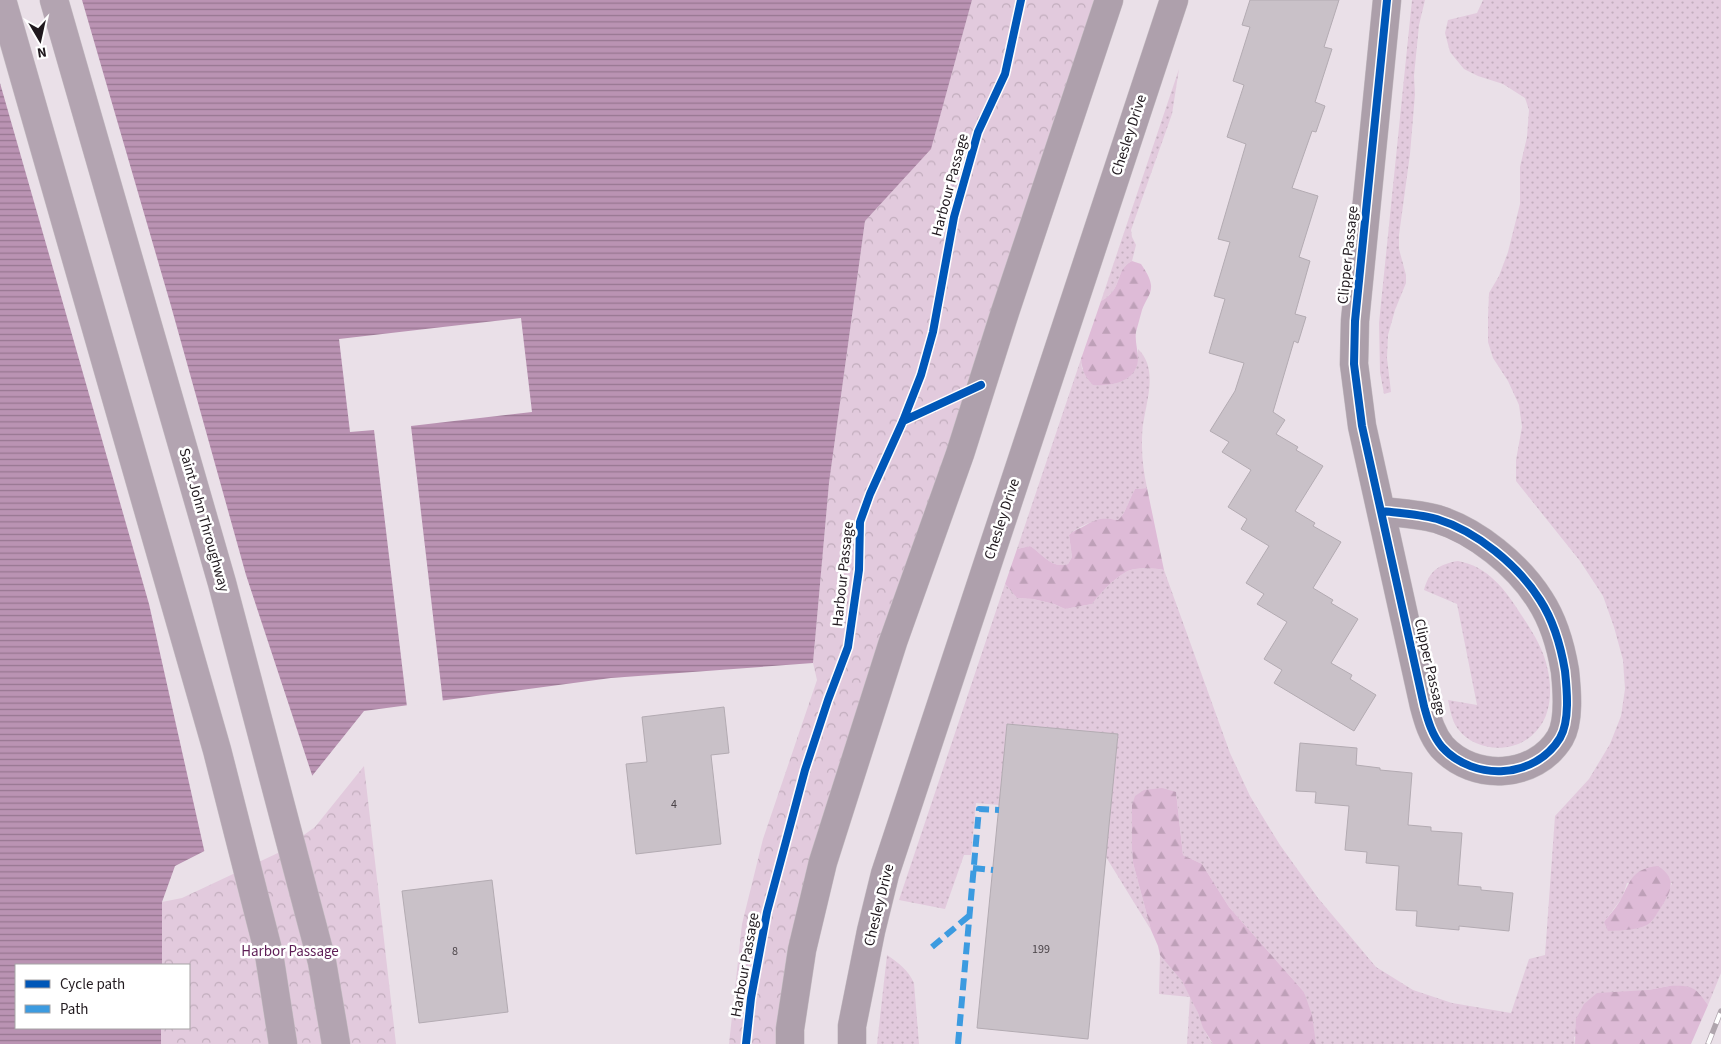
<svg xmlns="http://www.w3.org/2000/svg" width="1721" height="1044" viewBox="0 0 1721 1044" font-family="'Source Sans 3',sans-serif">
<defs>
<pattern id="grass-dots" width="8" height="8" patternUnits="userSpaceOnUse" patternTransform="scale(1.25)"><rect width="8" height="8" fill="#e2cadd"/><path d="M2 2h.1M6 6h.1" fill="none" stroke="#c2adbd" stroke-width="1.8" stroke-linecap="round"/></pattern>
<pattern id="forest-firs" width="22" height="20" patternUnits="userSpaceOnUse" patternTransform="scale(1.25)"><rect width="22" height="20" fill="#debbd7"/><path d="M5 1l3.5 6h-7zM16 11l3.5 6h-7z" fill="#bea0b8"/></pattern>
<pattern id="park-crowns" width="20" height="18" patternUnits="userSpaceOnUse" patternTransform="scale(1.25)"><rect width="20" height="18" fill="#e2cadd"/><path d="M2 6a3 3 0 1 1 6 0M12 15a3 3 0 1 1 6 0" fill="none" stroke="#c2adbd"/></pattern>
<pattern id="water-rules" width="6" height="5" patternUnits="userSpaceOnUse" patternTransform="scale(1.25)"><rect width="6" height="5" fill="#ba93b3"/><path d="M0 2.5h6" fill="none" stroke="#977791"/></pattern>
</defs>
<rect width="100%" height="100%" fill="#eae0e8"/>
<path fill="url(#grass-dots)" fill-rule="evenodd" d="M 1412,0 L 1425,0 L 1419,25 L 1414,76 L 1415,94 L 1410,154 L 1399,235 L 1399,249 L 1406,275 L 1406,283 L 1395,310 L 1388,335 L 1387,358 L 1391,392 L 1384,394 L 1380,372 L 1379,323 Z
M 1483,0 L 1721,0 L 1721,973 L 1708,1005 L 1699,993 L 1669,986 L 1648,990 L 1574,1037 L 1575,1044 L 1316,1044 L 1304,992 L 1229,907 L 1202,864 L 1183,855 L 1176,792 L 1132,805 L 1132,849 L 1133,863 L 1151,930 L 1106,857 L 1117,734 L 1007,724 L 999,805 L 976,803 L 971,855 L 964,855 L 945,909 L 899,900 L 1005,584 L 1017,598 L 1033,599 L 1054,604 L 1065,609 L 1092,604 C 1101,593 1113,579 1126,572 C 1135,567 1154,568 1164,570 L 1230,753 L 1250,796 L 1280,845 L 1318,898 L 1376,967 L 1413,990 L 1452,1003 L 1511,1013 L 1529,959 L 1545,955 L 1555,816 L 1589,779 L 1610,744 L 1621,716 L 1625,689 L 1623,660 L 1614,627 L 1603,596 L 1580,561 L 1516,481 L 1516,460 L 1522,427 L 1519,405 L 1508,381 L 1493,358 L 1488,342 L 1488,317 L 1489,293 L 1499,276 L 1508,252 L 1520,204 L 1520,167 L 1527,137 L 1529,110 L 1525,98 L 1503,84 L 1478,76 L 1464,69 L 1450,52 L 1445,33 L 1448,20 L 1477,13 ZM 1627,883 L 1672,883 L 1667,897 L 1651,922 L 1604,922 L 1622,898 Z
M 1179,69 L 1172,114 L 1131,230 L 1132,237 L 1136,245 L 1132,261 C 1114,270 1124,289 1101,301 Z
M 1138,349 C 1157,367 1148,396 1144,419 C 1142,427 1142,437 1142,446 C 1142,460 1144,474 1147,488 L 1135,489 C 1129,499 1126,513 1118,520 C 1101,517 1081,524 1069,535 L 1072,557 L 1068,564 C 1051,569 1043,554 1030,546 L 1017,549 L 1081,359 L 1082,369 L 1128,378 C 1136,369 1138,361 1138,349 Z
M 1458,561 C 1487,566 1505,589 1520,613 C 1532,631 1544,649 1548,671 C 1552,690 1551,714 1538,729 C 1519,754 1477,754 1458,729 C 1452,722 1450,709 1448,700 L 1477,705 L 1457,604 L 1424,590 C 1429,571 1439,564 1458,561 Z
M 887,955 C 899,963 908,970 914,983 L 919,1044 L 877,1044 Z
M 1160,955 C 1177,969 1190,992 1198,1013 C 1202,1024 1205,1034 1213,1044 L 1187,1044 L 1190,997 L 1159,994 Z"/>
<path fill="url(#forest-firs)" d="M 1132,261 L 1141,264 C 1145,270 1150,277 1151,285 C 1152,294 1145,301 1142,310 C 1140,317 1138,325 1136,332 C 1134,345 1142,358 1135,370 C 1127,384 1106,386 1093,385 C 1085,377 1082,370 1081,359 L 1101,301 C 1124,289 1114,270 1132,261 Z
M 1147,488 L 1164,570 C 1154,568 1135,567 1126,572 C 1113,579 1101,593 1092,604 L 1065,609 L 1054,604 L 1033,599 L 1017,598 L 1005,584 L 1017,549 L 1030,546 C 1043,554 1051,569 1068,564 L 1072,557 L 1069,535 C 1075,529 1080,529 1086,525 C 1099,518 1103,518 1118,520 C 1126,513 1129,499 1135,489 Z
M 1162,788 L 1176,792 L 1183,855 L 1202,864 L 1229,907 L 1304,992 L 1312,1015 L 1316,1044 L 1213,1044 L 1203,1028 L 1198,1013 L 1182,981 L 1160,955 L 1158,946 L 1151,930 L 1133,863 L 1132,849 L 1132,805 L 1135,796 L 1144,790 Z
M 1658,866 C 1678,879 1671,892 1660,909 C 1657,913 1654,919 1651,922 C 1641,931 1621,930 1608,931 L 1604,922 C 1610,914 1618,906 1622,897 C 1632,877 1634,869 1658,866 Z
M 1669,986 C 1691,985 1695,986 1708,1005 L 1691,1044 L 1575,1044 L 1576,1019 L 1584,1004 L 1597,993 L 1648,990 Z"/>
<path fill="url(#park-crowns)" d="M 972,0 L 1109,0 L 893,642 L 790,1044 L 729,1044 L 742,924 L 763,839 L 817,680 L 813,663 L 829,483 L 865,221 L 931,148 Z
M 364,766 L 396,1044 L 161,1044 L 161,1028 L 189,1028 L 189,965 L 162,965 L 162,902 L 182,898 L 280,852 L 315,827 Z"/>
<path fill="url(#water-rules)" d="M 0,0 L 972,0 L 931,149 L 865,221 L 829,483 L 813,663 L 611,678 L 364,711 L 312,776 L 234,836 L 175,866 L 162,902 L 162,965 L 16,965 L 16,1028 L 161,1028 L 161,1044 L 0,1044 Z"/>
<path fill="#eae0e8" d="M 0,0 L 82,0 L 171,306 L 246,575 L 313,778 L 235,838 L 205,854 L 149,604 L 0,83 Z
M 521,318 L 532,412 L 411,426 L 443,702 L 407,707 L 374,430 L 350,432 L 339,339 Z"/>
<path fill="#c9c1c8" stroke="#b3abb2" d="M 1250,0 L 1339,0 L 1324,47 L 1332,49 L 1315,102 L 1325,106 L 1316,132 L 1312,131 L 1292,188 L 1318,196 L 1299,257 L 1310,261 L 1295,314 L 1306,317 L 1298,343 L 1294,341 L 1273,412 L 1285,420 L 1276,434 L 1298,447 L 1296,450 L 1323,466 L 1295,511 L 1315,523 L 1313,526 L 1341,542 L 1313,588 L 1333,600 L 1331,603 L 1358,619 L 1331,663 L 1352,675 L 1350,679 L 1376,695 L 1354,731 L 1274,683 L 1282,670 L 1264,659 L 1287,622 L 1257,604 L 1264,594 L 1246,583 L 1269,546 L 1241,529 L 1247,519 L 1228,507 L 1251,470 L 1222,452 L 1229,442 L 1210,431 L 1235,391 L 1244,363 L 1209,353 L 1225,299 L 1214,296 L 1230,242 L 1218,239 L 1246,144 L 1227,137 L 1244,85 L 1233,81 L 1250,27 L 1242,25 Z
M 724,707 L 729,753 L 711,755 L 721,844 L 636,854 L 626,764 L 647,762 L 642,717 Z
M 1007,724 L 1118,734 L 1088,1039 L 977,1028 Z
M 1300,743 L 1357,748 L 1356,765 L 1380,768 L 1380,770 L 1412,773 L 1408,825 L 1431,827 L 1431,831 L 1462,833 L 1458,885 L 1481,887 L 1481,890 L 1513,893 L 1509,931 L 1459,926 L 1459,930 L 1416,926 L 1417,911 L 1396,910 L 1399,866 L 1366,863 L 1367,852 L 1345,850 L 1349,806 L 1315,803 L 1316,792 L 1296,791 Z
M 492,880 L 508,1012 L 419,1023 L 402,891 Z"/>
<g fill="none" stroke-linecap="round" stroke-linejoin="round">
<g stroke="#c5bdc3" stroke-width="29">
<path id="minor" d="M 1381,511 C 1399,513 1419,514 1437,519 C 1476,531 1518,565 1540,600 C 1553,620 1561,647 1565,671 C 1567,690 1570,721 1560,738 C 1535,779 1474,782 1442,747 C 1432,735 1428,721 1424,706 L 1362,426 L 1354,364 L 1355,321 L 1387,0"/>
</g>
<g stroke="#c5bdc3" stroke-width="29">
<path id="primary" d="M 790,1044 L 790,1029 L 802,950 L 823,862 L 893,642 L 960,454 L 1005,312 L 1109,0
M 852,1044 L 852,1026 L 871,931 L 885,874 L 1174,0"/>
</g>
<g stroke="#c5bdc3" stroke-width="29">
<path id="motorway" d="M 2,0 L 217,750 L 269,954 L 283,1044
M 54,0 L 222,583 L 322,962 L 336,1044"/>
</g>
<use href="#minor" stroke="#ac9faa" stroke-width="28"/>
<use href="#primary" stroke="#aea0ac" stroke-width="28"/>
<use href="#motorway" stroke="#b3a4b1" stroke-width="28"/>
<g stroke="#afa5ad" stroke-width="5.5">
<path id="rail" d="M 1708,1044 L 1721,1011"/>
</g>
<use href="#rail" stroke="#fff" stroke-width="4" stroke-dasharray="11" stroke-linecap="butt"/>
<path stroke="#3c9be0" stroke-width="6" stroke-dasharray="12 6" stroke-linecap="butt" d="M 973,868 L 993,870
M 932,947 L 970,915
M 958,1044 L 979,809 L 999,810"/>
<g stroke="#fff" stroke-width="11">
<path id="cycleway" d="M 903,421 L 981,385
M 1381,511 C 1399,513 1419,514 1437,519 C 1476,531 1518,565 1540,600 C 1553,620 1561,647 1565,671 C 1567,690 1570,721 1560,738 C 1535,779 1474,782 1442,747 C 1432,735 1428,721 1424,706 L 1362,426 L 1354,364 L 1355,321 L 1387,0
M 746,1044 L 751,998 L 767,912 L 785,845 L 805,770 L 828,700 L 848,647 L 859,570 L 860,522 L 870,494 L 903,421 L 921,375 L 933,332 L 954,217 L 978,132 L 1005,74 L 1021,0"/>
</g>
<use href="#cycleway" stroke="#0057b8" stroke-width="8"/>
</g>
<g text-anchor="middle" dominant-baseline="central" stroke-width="5" stroke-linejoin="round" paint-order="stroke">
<g font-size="12" fill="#4a4348">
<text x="674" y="804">4</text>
<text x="1041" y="949">199</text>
<text x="455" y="951">8</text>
</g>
<g font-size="15" fill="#20191e" stroke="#fff">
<text transform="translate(1129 135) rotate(-72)">Chesley Drive</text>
<text transform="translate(950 185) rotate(-75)">Harbour Passage</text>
<text transform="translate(1348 255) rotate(-84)">Clipper Passage</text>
<text transform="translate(1002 519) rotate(-72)">Chesley Drive</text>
<text transform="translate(204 520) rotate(74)">Saint John Throughway</text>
<text transform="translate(843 574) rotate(-84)">Harbour Passage</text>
<text transform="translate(1430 667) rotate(77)">Clipper Passage</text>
<text transform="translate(879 905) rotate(-76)">Chesley Drive</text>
<text transform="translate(745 965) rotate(-80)">Harbour Passage</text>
</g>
<g font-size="15" fill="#5e1e56" stroke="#fff">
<text x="290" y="951">Harbor Passage</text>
</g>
</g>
<rect x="15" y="964" width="175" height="65" fill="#ffffff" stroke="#a6a3a5"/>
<rect x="25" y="980" width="25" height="8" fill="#0057b8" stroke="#a6a3a5"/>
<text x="60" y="989" font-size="15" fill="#20191e">Cycle path</text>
<rect x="25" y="1005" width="25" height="8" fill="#3c9be0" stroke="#a6a3a5"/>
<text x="60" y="1014" font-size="15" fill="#20191e">Path</text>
<g transform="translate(40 40) rotate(171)" stroke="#ffffff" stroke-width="4" paint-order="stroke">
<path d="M0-4L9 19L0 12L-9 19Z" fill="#20191e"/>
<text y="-8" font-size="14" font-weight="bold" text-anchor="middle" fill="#20191e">N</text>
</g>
</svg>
